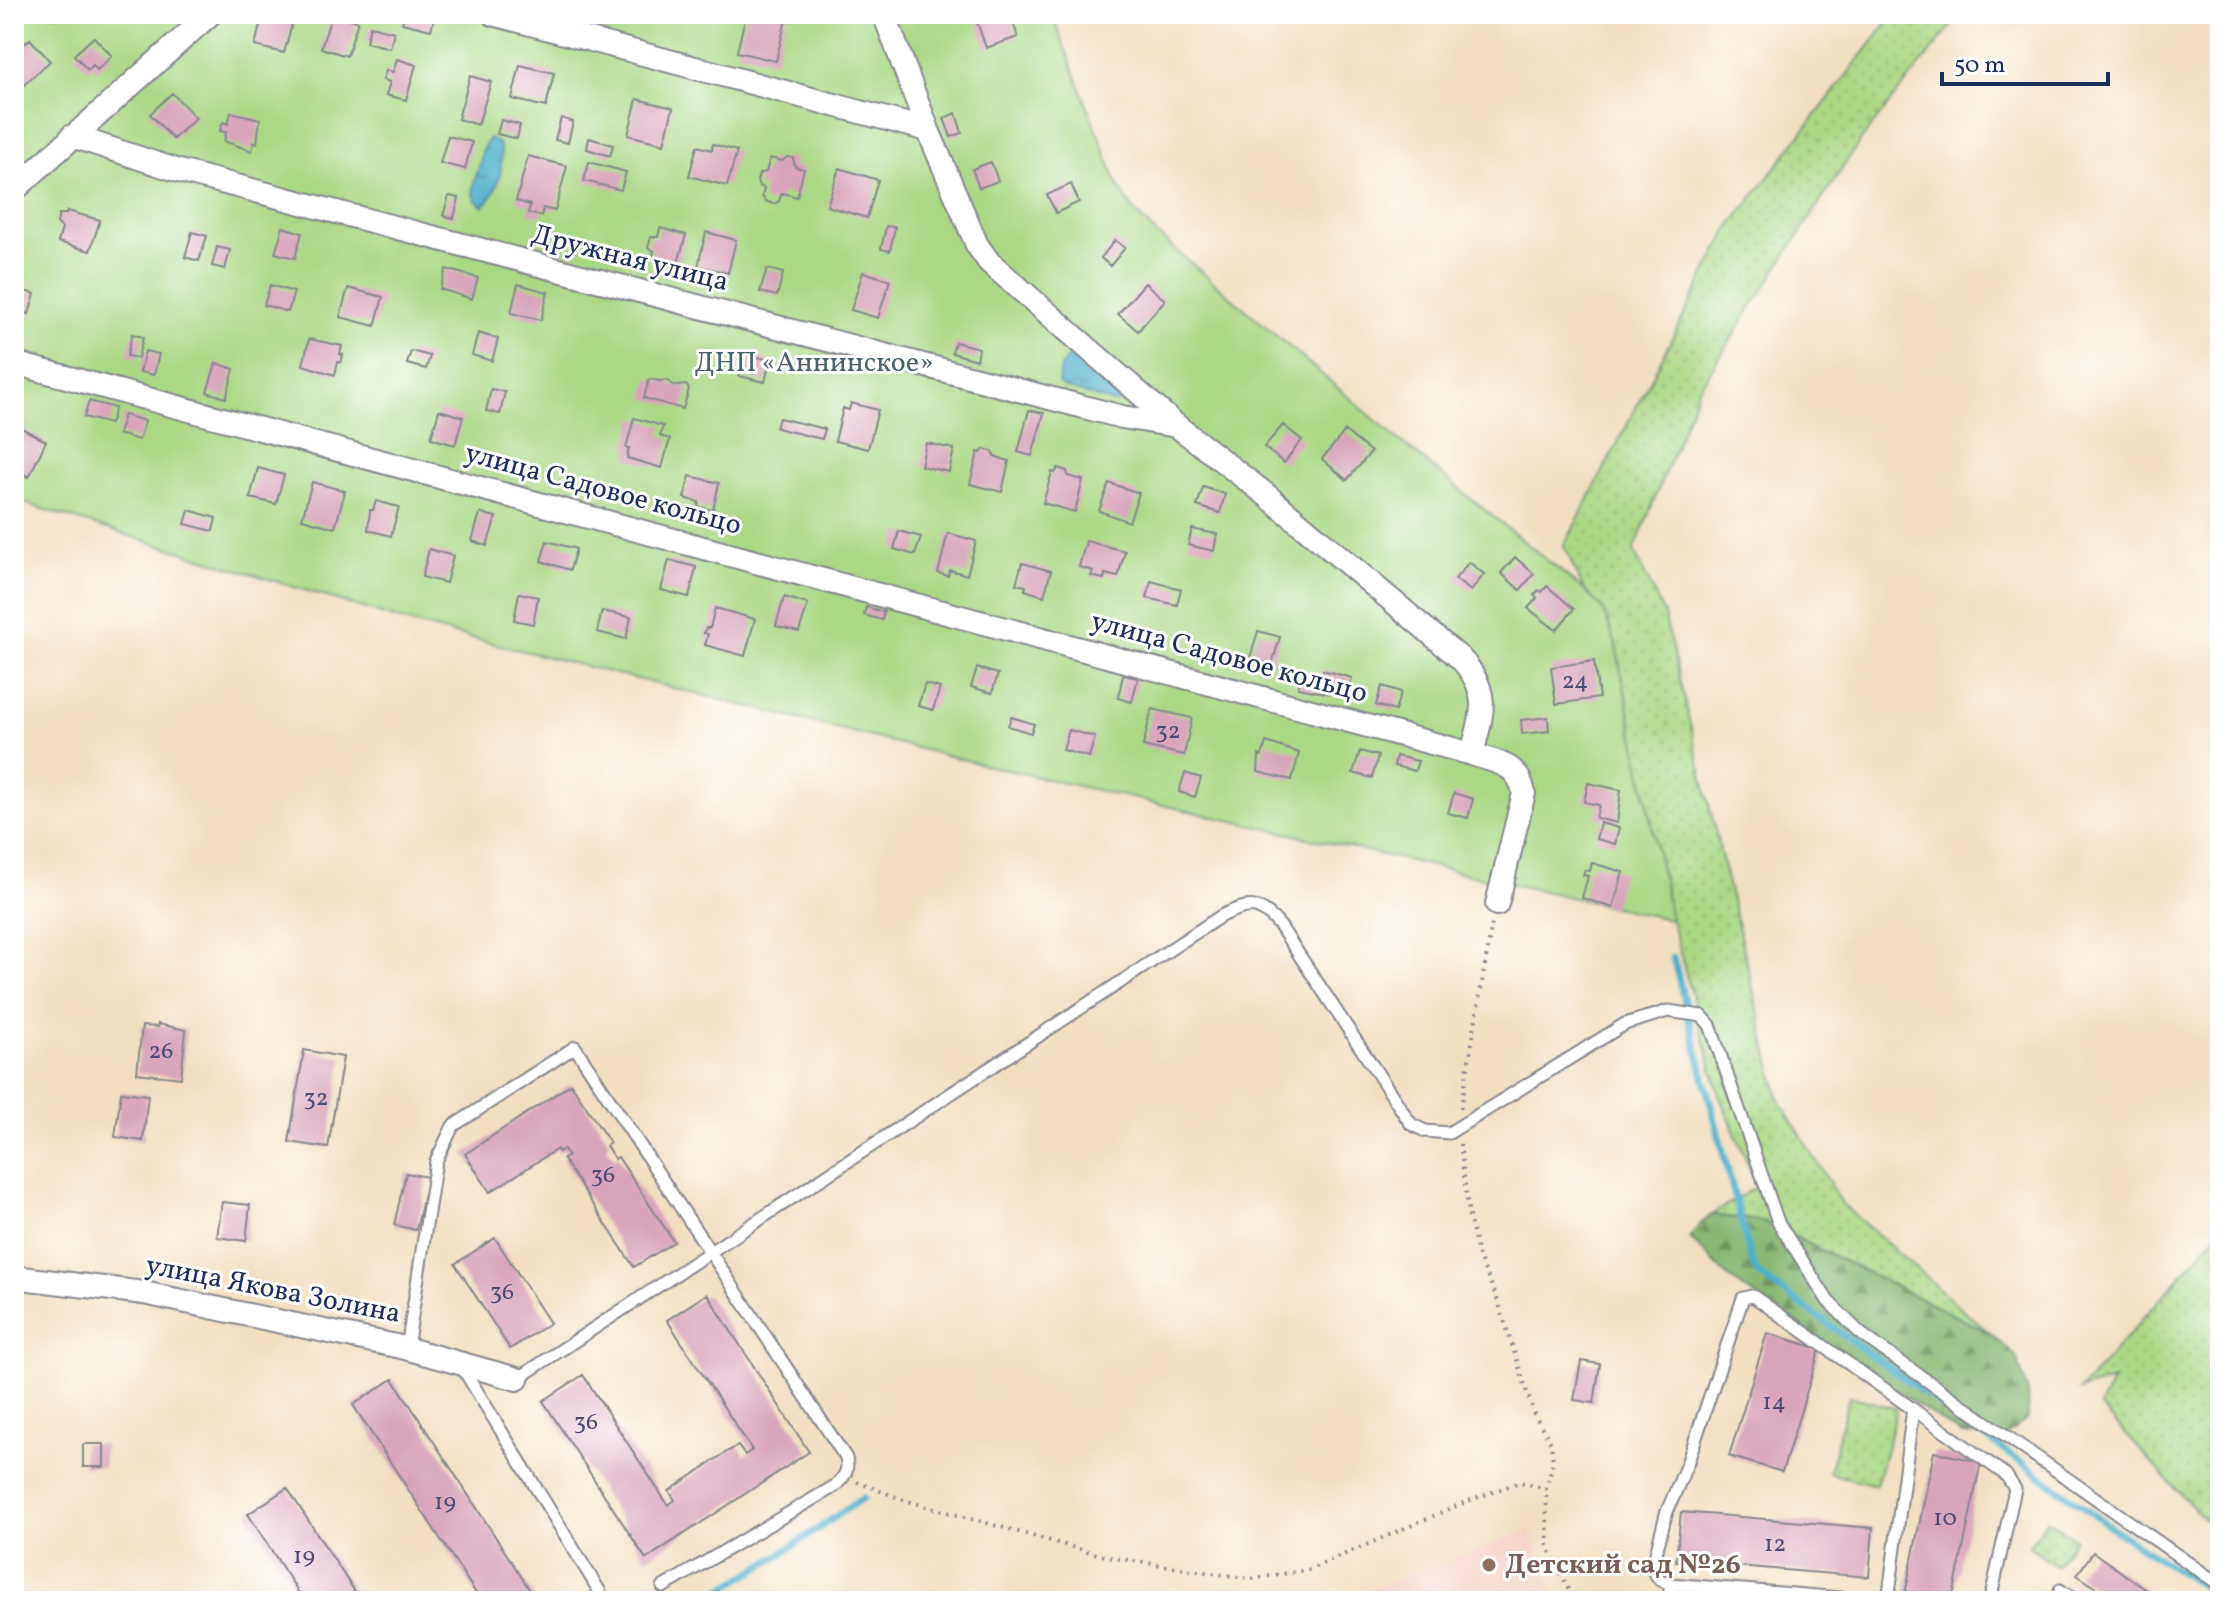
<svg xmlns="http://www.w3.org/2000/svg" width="2234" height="1615" viewBox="0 0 2234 1615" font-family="Vollkorn,serif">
<defs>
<pattern id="grass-dots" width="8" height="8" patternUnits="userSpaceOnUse" patternTransform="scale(2)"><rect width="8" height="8" fill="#abd885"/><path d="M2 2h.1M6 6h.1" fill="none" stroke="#93ba75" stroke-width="1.8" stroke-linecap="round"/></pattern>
<pattern id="forest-firs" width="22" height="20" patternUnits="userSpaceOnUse" patternTransform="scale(2)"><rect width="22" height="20" fill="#88b872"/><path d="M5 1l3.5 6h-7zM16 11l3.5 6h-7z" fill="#6e9661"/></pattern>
<pattern id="water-ripples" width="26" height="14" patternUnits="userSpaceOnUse" patternTransform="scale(2)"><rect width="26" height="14" fill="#4bafca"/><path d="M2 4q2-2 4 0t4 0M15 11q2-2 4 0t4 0" fill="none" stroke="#3e8fa7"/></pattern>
</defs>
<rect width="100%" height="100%" fill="#fff"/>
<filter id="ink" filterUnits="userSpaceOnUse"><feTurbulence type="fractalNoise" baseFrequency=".0125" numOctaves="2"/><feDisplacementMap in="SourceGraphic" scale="16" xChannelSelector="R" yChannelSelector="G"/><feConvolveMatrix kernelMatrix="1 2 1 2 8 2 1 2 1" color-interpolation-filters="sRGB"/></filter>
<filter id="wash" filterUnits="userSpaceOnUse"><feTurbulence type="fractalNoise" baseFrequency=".006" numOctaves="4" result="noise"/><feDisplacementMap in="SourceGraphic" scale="32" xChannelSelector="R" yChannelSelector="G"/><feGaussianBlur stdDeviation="1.8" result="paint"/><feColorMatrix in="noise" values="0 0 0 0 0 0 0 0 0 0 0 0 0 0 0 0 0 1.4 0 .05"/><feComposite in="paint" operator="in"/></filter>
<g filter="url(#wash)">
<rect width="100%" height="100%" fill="#f1dfc0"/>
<path fill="#f7d1c9" d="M 1530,1530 L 1557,1601 L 1340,1601 Z"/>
<path fill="url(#grass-dots)" stroke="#638472" stroke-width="2" d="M 1894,14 L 1961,14 L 1860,141 L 1698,390 L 1634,551 L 1664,614 L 1779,1099 L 1843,1205 L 1990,1333 L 1762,1221 L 1711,1215 L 1757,1186 L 1719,1094 L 1671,920 L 1615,642 L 1603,609 L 1584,590 L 1564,546 L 1731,225 Z
M 2220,1231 L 2220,1537 L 2100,1406 L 2113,1380 L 2080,1390 Z
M 1849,1396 L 1897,1409 L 1876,1485 L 1829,1473 Z
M 2047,1520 L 2075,1539 L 2056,1565 L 2029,1546 Z"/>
<path fill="url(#forest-firs)" stroke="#527468" stroke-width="2" d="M 1711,1215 L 1762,1221 L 1990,1333 L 2016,1356 L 2027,1389 L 2028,1418 L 2005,1436 L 1962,1435 L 1729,1278 L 1690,1238 L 1699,1225 Z"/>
<path fill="#abd885" stroke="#638472" stroke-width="2" d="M 14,14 L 1052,14 L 1118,186 L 1133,209 L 1152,230 L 1406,446 L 1584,590 L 1603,609 L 1615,642 L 1671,920 L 985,765 L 414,624 L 14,500 Z"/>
<path fill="url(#water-ripples)" stroke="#336f94" stroke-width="2" d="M 489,138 L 499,144 C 505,162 499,194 483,206 C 464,196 476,179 480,164 C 482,154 482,146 489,138 Z
M 1069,356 L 1075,357 L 1123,395 L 1122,402 L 1113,403 L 1063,387 L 1058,383 C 1059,374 1061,362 1069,356 Z"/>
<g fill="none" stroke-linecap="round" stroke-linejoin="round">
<path stroke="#4bafca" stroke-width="7" d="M 1673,957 L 1751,1260 L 1758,1274 L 2131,1541 L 2208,1590 L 2215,1597 L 2215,1601
M 703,1601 L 781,1554 L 863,1498"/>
</g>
<g id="blocks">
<path fill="#d9a5bb" d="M 332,14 L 358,21 L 347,56 L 321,48 Z
M 405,14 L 434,19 L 431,30 L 402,23 Z
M 746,14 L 787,15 L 776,61 L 737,52 Z
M 980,14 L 1010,14 L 1018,37 L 986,48 L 975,16 Z
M 262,16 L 292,24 L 284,53 L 255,46 Z
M 370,26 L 394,32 L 390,48 L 366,42 Z
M 94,37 L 112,56 L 97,70 L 93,65 L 88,70 L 74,55 Z
M 30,39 L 50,61 L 15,93 L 14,53 Z
M 397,59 L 416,65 L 406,100 L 386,95 L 390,82 L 383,80 L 386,70 L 393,72 Z
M 520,65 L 554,73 L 546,107 L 512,99 Z
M 470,76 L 491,82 L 478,125 L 458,119 Z
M 172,93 L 196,118 L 173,139 L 150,114 Z
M 637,99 L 673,108 L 664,144 L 628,135 Z
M 231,112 L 260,119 L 257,143 L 254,142 L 252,151 L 224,141 L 226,132 L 220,131 L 223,122 L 228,124 Z
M 956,113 L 962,133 L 951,137 L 944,118 Z
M 561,118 L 573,122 L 568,143 L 555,140 Z
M 501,120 L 520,125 L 517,139 L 497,134 Z
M 448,136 L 472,142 L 465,169 L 440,163 Z
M 589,138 L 613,145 L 610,156 L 587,149 Z
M 713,144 L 737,151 L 727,186 L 689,176 L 697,146 L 712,150 Z
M 528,156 L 567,166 L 555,211 L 543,208 L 541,216 L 528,213 L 530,205 L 516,201 Z
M 787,157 L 793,158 L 795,167 L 804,169 L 797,197 L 782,193 L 779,201 L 774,204 L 765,201 L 762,196 L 764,188 L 759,186 L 757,181 L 759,174 L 766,172 L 770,158 L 782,161 Z
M 589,162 L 626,172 L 621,190 L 584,181 Z
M 991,162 L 998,181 L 979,188 L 972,169 Z
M 839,168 L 878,180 L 867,218 L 827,206 Z
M 1071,184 L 1079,202 L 1056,213 L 1047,195 Z
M 449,196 L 459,198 L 454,218 L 443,216 Z
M 67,211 L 100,220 L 90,251 L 58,242 L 62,228 L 57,223 L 59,214 L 66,214 Z
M 886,226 L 895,227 L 890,251 L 881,249 Z
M 283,227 L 302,233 L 295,258 L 275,253 Z
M 660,228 L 686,235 L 678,263 L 653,256 L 654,251 L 648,247 L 651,237 L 658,237 Z
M 192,232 L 207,236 L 199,261 L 185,257 Z
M 706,232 L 736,240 L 728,273 L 698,266 Z
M 1115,240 L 1125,248 L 1110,266 L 1101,258 Z
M 217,247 L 230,250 L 225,269 L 212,266 Z
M 446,269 L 478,278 L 472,299 L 440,289 Z
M 767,269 L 783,273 L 777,296 L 760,292 Z
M 863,272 L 890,280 L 878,318 L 851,310 Z
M 1145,283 L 1165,300 L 1138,331 L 1118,314 Z
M 518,284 L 548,292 L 541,320 L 511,313 Z
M 270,285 L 294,292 L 288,312 L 264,305 Z
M 348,288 L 383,297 L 375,326 L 340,317 Z
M 21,290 L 35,294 L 29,314 L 15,310 Z
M 478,333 L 498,339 L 492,361 L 472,355 Z
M 132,334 L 143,337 L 138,358 L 127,356 Z
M 309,339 L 342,346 L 340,354 L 343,355 L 341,362 L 338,362 L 335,375 L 303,365 Z
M 955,342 L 979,348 L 977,360 L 952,353 Z
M 145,351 L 159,354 L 154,375 L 140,372 Z
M 411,351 L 430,356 L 426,369 L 407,364 Z
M 745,354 L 770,360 L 765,382 L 739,376 Z
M 216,363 L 234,369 L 226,398 L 207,392 Z
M 649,379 L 659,381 L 668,380 L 671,384 L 677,386 L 686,385 L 689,389 L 683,409 L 644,398 Z
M 491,389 L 505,392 L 500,414 L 486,411 Z
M 89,401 L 115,408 L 110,424 L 84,417 Z
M 851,403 L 878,410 L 868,449 L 835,441 L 843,408 L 849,410 Z
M 439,410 L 463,417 L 455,445 L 431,438 Z
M 1029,410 L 1044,413 L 1032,456 L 1018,452 Z
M 124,415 L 145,421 L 139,440 L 118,434 Z
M 634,418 L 663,426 L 660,436 L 670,439 L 662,468 L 627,458 L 629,448 L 626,448 Z
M 779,418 L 825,429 L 822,439 L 776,428 Z
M 14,424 L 46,441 L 29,477 L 14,469 Z
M 1283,425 L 1302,440 L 1284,463 L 1264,447 Z
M 1345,431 L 1371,452 L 1347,480 L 1322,459 Z
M 926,443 L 954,449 L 949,472 L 921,466 Z
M 984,449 L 993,451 L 994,456 L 1009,461 L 1002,492 L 970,484 L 978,452 L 981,453 Z
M 258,468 L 284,475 L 276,504 L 250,498 Z
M 1058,468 L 1067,471 L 1068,476 L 1083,480 L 1075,512 L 1043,503 L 1052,472 L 1055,473 Z
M 690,476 L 719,483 L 713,510 L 698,507 L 699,502 L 684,498 Z
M 312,482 L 345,491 L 335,528 L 302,519 Z
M 1109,483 L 1139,493 L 1129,522 L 1099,511 Z
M 1203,487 L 1225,494 L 1220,513 L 1197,506 Z
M 376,501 L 399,507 L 391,536 L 368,530 L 370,510 L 373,510 Z
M 189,510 L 216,518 L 213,531 L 185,524 Z
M 480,513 L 496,517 L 487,546 L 472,541 Z
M 1192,529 L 1217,534 L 1214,551 L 1188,545 Z
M 899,531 L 921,537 L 915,555 L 894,549 Z
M 948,533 L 976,541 L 967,575 L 950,570 L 948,576 L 938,573 Z
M 547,541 L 576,549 L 570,570 L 541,561 Z
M 1086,541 L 1125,551 L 1118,577 L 1105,574 L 1104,579 L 1091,576 L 1093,571 L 1079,567 Z
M 429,549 L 453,556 L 446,583 L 422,577 Z
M 1515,557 L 1534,574 L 1520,590 L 1501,573 Z
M 669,560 L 696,567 L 689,597 L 661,590 Z
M 1469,562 L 1484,574 L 1471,591 L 1455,579 Z
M 1022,563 L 1051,571 L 1044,596 L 1025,590 L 1026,586 L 1016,584 Z
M 1151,581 L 1181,589 L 1177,605 L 1147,598 Z
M 1547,586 L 1574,609 L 1556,630 L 1528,608 L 1537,598 L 1534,595 L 1539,590 L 1542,592 Z
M 519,593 L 538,597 L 533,624 L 514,620 Z
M 784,597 L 808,604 L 799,632 L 776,626 Z
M 866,607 L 884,612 L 882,620 L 864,615 Z
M 715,608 L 755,619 L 745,656 L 705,645 L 708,634 L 704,633 L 706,628 L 710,628 Z
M 602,611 L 631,617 L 626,639 L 597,632 Z
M 1258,631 L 1280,637 L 1272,665 L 1250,658 Z
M 1594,661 L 1599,698 L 1556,704 L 1551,667 Z
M 977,668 L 998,674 L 992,693 L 971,687 Z
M 1323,670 L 1352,678 L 1347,697 L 1298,688 L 1301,675 L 1321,680 Z
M 1123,675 L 1138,678 L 1132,702 L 1118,698 Z
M 925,684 L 940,688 L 933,710 L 918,706 Z
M 1382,686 L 1401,692 L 1395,711 L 1376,705 Z
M 1152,709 L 1192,718 L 1184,755 L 1143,746 Z
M 1011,717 L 1034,724 L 1031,733 L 1008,726 Z
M 1548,717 L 1549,731 L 1522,734 L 1521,720 Z
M 1069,730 L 1095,737 L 1089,757 L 1063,750 Z
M 1266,742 L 1299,753 L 1292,780 L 1258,772 L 1259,755 L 1262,756 Z
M 1360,751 L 1378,756 L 1372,778 L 1353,773 Z
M 1396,756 L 1418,761 L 1415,771 L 1394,766 Z
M 1185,773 L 1201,778 L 1195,797 L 1179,792 Z
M 1588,783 L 1621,790 L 1617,823 L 1596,818 L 1599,805 L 1584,802 Z
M 1454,793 L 1473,799 L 1468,818 L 1448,813 Z
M 1600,823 L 1619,828 L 1615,844 L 1596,839 Z
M 1592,863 L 1623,872 L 1613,908 L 1582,898 L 1588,876 L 1583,875 L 1585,870 L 1590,871 Z
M 158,1024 L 186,1030 L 181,1078 L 137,1073 L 142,1026 L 158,1027 Z
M 304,1050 L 343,1057 L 328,1148 L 289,1142 Z
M 571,1084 L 610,1143 L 606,1146 L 615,1159 L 618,1157 L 674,1242 L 634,1267 L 563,1159 L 568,1156 L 564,1149 L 559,1152 L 557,1149 L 490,1192 L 465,1154 Z
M 121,1092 L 148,1095 L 143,1141 L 115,1137 Z
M 406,1173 L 428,1177 L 416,1230 L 394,1225 Z
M 222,1202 L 250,1205 L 246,1241 L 217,1237 Z
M 495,1238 L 550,1323 L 510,1349 L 455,1264 Z
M 707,1294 L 809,1452 L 646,1559 L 543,1401 L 583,1375 L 668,1505 L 675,1500 L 669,1491 L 728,1451 L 738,1446 L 745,1455 L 752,1450 L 667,1320 Z
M 1767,1333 L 1820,1349 L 1782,1472 L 1729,1456 Z
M 1581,1361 L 1600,1364 L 1594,1403 L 1574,1400 Z
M 393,1379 L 537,1601 L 481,1601 L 353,1405 Z
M 83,1444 L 104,1444 L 104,1467 L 83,1467 Z
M 1934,1452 L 1981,1462 L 1952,1601 L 1914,1601 L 1904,1599 Z
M 287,1488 L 361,1601 L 304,1601 L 248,1514 Z
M 1681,1512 L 1873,1528 L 1869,1577 L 1676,1561 Z
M 2093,1552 L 2162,1601 L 2103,1601 L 2107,1595 L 2077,1575 Z"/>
</g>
</g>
<g filter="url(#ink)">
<use href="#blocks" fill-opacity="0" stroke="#86878f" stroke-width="2"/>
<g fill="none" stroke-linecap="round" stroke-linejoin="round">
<g stroke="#86878f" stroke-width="15">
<path id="service" d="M 407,1348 L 436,1161 L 453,1126 L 575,1047 L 846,1458 C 849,1471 845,1476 835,1486 L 663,1587
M 462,1367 L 600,1592
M 517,1379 L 1221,916 C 1249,903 1259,901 1280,926 L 1411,1124 L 1425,1131 L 1449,1133 L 1625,1024 L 1668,1011 L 1702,1016 L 1710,1025 L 1778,1222 L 1828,1301 L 1860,1333 L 1886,1352 L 2220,1585
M 2060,1590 L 2077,1601
M 1668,1601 L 1671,1584
M 1877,1601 L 1671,1584 L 1660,1580 L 1652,1569 L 1666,1514 L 1687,1464 L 1743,1298 L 1753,1296 L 2006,1475 L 2015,1489 L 1990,1601
M 1888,1601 L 1913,1409"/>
</g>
<g stroke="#86878f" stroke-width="26">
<path id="minor" d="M 493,14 L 928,130
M 884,14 L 928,130 L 977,245 L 989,262 L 1177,426 L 1264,493 L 1461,659 C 1492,694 1482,713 1472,754
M 72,136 L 179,171 L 1122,417 L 1177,426
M 14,190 L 210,14
M 14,363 L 1472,754 C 1498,763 1518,763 1524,793 L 1497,904
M 14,1277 L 144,1293 L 401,1347 L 517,1379"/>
</g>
<path stroke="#86878f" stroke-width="4" stroke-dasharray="2 6" stroke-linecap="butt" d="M 1461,1108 L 1492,923
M 1460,1144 L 1469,1216 L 1478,1255 L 1497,1298 L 1534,1414 L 1551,1443 L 1553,1462 L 1546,1489
M 857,1482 L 904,1500 L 1108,1557 L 1251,1579 L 1308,1570 L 1468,1501 L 1520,1482 L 1546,1489 L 1548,1547 L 1574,1601"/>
<use href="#service" stroke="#fff" stroke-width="11"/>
<use href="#minor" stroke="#fff" stroke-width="22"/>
</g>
</g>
<circle fill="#8d6e63" stroke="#fff" stroke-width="3" cx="1489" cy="1565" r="8"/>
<g text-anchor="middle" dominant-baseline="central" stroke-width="6" stroke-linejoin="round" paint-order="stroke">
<g font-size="24" fill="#4a4c75">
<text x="1575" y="682">24</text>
<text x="1168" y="732">32</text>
<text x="161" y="1052">26</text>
<text x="316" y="1099">32</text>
<text x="603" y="1176">36</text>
<text x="502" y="1293">36</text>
<text x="1774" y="1403">14</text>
<text x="586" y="1423">36</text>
<text x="445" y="1503">19</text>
<text x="1945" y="1519">10</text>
<text x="1775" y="1545">12</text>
<text x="304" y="1557">19</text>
</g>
<g font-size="28" fill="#1b2f5e" stroke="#fff">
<text transform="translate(630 259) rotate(14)">Дружная улица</text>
<text transform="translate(603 490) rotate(15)">улица Садовое кольцо</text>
<text transform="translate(1229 658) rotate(15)">улица Садовое кольцо</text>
<text transform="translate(273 1290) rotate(11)">улица Якова Золина</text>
</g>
<g font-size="28" fill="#46626a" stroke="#fff">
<text x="814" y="363">ДНП «Аннинское»</text>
</g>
<g font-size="28" font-weight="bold" fill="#785e54" stroke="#fff" text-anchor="start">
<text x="1505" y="1565">Детский сад №26</text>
</g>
</g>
<rect width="2234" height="1615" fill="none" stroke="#fff" stroke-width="48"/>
<path d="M1942 72v12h166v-12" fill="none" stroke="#1b2f5e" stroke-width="4"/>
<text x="1954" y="72" font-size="24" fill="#1b2f5e" stroke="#ffffff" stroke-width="6" paint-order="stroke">50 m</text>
</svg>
